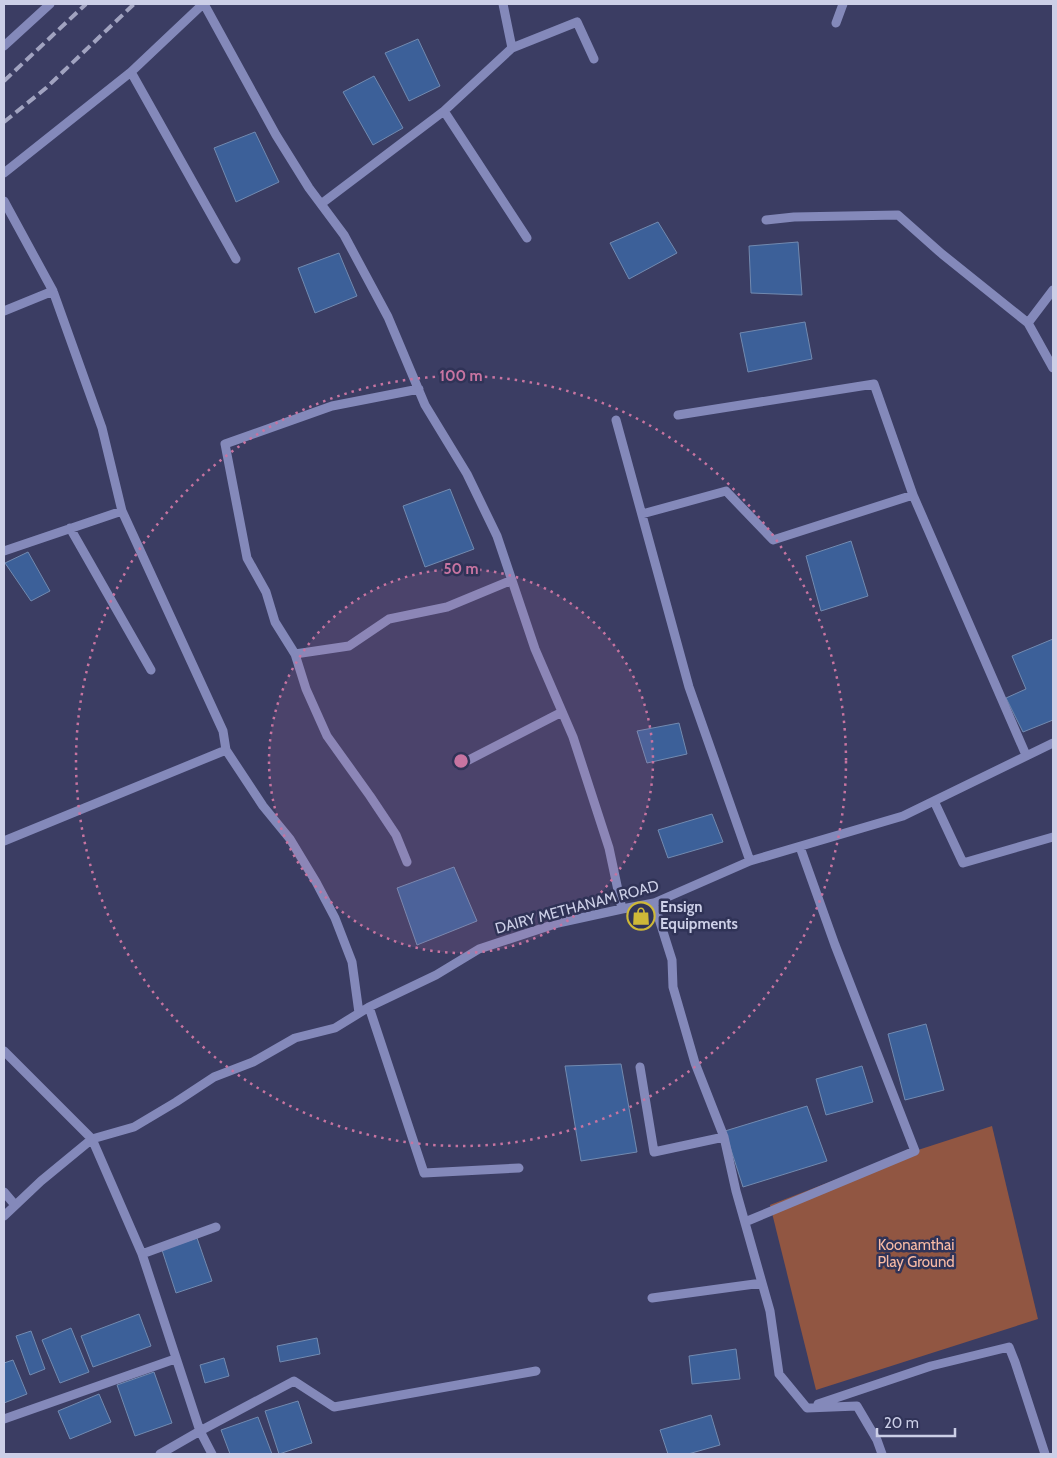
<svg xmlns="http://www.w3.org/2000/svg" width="1057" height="1458" viewBox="0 0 1057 1458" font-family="Cabin,sans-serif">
<rect width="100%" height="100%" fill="#3b3d63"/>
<path fill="#915642" d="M 992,1126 L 1038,1319 L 816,1390 L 770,1205 L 884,1161 Z"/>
<path fill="#3c6099" stroke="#728ab0" d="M 418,39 L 440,86 L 409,101 L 385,53 Z
M 374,76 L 403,128 L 373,145 L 343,92 Z
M 255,132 L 279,182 L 236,202 L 214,148 Z
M 658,222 L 677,253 L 629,279 L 610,243 Z
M 798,242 L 802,295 L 751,293 L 749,246 Z
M 339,253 L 357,296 L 315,313 L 298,268 Z
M 805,322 L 812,359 L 748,372 L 740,333 Z
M 450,489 L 474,549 L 425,567 L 403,506 Z
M 851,541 L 868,596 L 821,611 L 806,556 Z
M 28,552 L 50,591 L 31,601 L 5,563 Z
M 1053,639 L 1053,720 L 1023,732 L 1006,698 L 1026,689 L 1012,656 Z
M 679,723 L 687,754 L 647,763 L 637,731 Z
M 712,814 L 723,842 L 668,858 L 658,830 Z
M 454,867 L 477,921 L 417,945 L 397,888 Z
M 926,1024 L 944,1090 L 905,1100 L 888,1034 Z
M 621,1064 L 637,1152 L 581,1161 L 565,1066 Z
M 862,1066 L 873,1102 L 826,1115 L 816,1079 Z
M 807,1106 L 827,1161 L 743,1187 L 725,1131 Z
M 197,1238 L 212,1281 L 176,1293 L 162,1250 Z
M 139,1314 L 151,1346 L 93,1367 L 81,1336 Z
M 71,1328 L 89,1372 L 60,1383 L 42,1340 Z
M 31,1331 L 45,1369 L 30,1375 L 16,1336 Z
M 317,1338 L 320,1354 L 280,1362 L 277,1346 Z
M 736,1349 L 740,1379 L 692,1384 L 689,1356 Z
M 224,1358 L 229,1376 L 205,1383 L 200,1365 Z
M 13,1360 L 27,1394 L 4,1403 L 4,1363 Z
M 154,1372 L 172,1423 L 135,1436 L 117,1385 Z
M 99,1394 L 111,1422 L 70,1439 L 58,1411 Z
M 298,1401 L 312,1443 L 279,1454 L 265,1411 Z
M 711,1415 L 720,1445 L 688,1454 L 668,1454 L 660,1430 Z
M 258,1417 L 272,1454 L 230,1454 L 221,1430 Z"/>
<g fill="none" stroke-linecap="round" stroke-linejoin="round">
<path stroke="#8489ba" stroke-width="9" d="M 204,4 L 276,135 L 309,188 L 344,235 L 388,317 L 425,405 L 467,474 L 497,536 L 535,649 L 573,737 L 609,848 L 622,909
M 836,23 L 843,4
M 4,46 L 50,4
M 512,48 L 577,22 L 594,59
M 131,72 L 236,259
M 444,111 L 527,238
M 4,173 L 131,72 L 203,4
M 4,201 L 53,291 L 102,428 L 122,511 L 223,731 L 226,750 L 263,806 L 290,839 L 316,882 L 335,918 L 352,962 L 359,1013
M 321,204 L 444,111 L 512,48 L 503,4
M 766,220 L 794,217 L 898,215 L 942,254 L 1028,323 L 1053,368
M 4,311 L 53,291
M 1028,323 L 1053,290
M 678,415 L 874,384 L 913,495 L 1026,755
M 616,420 L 689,687 L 750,861
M 642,514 L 726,491 L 773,540 L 913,495
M 70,528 L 151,670
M 4,551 L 122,511
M 295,654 L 275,622 L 266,592 L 247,558 L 225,444 L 332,406 L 419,389
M 459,765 L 562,712
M 934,801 L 963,863 L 1053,837
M 4,841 L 226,750
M 407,862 L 396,835 L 370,796 L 327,736 L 306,689 L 295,654 L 349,646 L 389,619 L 447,607 L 512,580
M 654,903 L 672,960 L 673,987 L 695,1063 L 724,1137 L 736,1191 L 770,1311 L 779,1374 L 807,1408 L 857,1406 L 877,1440 L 882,1454
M 369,1007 L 424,1173 L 519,1168
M 4,1051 L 92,1139 L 142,1254 L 200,1431 L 212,1454
M 640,1067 L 654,1152 L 724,1137
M 4,1192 L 15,1205
M 4,1216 L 41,1181 L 92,1139 L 134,1127 L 176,1102 L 214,1077 L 253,1062 L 295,1038 L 335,1028 L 369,1007 L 436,975 L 479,949 L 558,923 L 622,909 L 654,903 L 750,861 L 903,816 L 1053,743
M 745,1222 L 915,1151 L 835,945 L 800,847
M 142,1254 L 216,1227
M 652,1298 L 762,1283
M 818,1404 L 931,1366 L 1009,1347 L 1015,1362 L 1045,1454
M 4,1419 L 175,1359
M 160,1454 L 200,1431 L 294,1381 L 334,1407 L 536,1371"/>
<path stroke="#a1a3c0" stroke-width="4" stroke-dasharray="10 5" stroke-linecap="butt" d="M 4,81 L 86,4
M 4,122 L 46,88 L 134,4"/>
</g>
<circle cx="461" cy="761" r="192" fill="#c774a1" fill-opacity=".12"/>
<g fill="none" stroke="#c774a1" stroke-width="2.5" stroke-dasharray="2.5 5">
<circle cx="461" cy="761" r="192"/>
<circle cx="461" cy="761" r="385"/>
</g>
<defs>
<g id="shop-ring" transform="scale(1.4375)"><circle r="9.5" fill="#303357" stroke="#ceb838" stroke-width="1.5"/><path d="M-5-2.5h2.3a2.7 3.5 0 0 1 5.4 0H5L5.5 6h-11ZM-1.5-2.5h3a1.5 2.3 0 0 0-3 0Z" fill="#ceb838"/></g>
</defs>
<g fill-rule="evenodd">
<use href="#shop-ring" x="641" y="916"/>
</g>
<g text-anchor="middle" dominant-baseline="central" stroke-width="5" stroke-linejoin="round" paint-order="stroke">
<g font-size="15" fill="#cccfe7" stroke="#303357">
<text transform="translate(577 907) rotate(-15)">DAIRY METHANAM ROAD</text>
</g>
<g font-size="15" font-weight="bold" fill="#cccfe7" stroke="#303357" text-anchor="start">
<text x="660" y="907">Ensign<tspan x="660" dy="17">Equipments</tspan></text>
</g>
<g font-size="15" fill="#f9bba5" stroke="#303357">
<text x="916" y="1245">Koonamthai<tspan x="916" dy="17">Play Ground</tspan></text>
</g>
</g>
<circle cx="461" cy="761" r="8" fill="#c774a1" stroke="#303357" stroke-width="2.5"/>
<g font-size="15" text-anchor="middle" font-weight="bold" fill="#c774a1" stroke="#303357" stroke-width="5" stroke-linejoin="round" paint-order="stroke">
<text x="461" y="381">100 m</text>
<text x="461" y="574">50 m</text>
</g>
<rect width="1057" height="1458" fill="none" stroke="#cccfe7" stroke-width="10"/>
<path d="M877 1428v8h78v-8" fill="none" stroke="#cccfe7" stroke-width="2.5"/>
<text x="884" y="1428" font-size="15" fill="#cccfe7" stroke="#303357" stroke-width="4" paint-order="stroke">20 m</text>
</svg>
